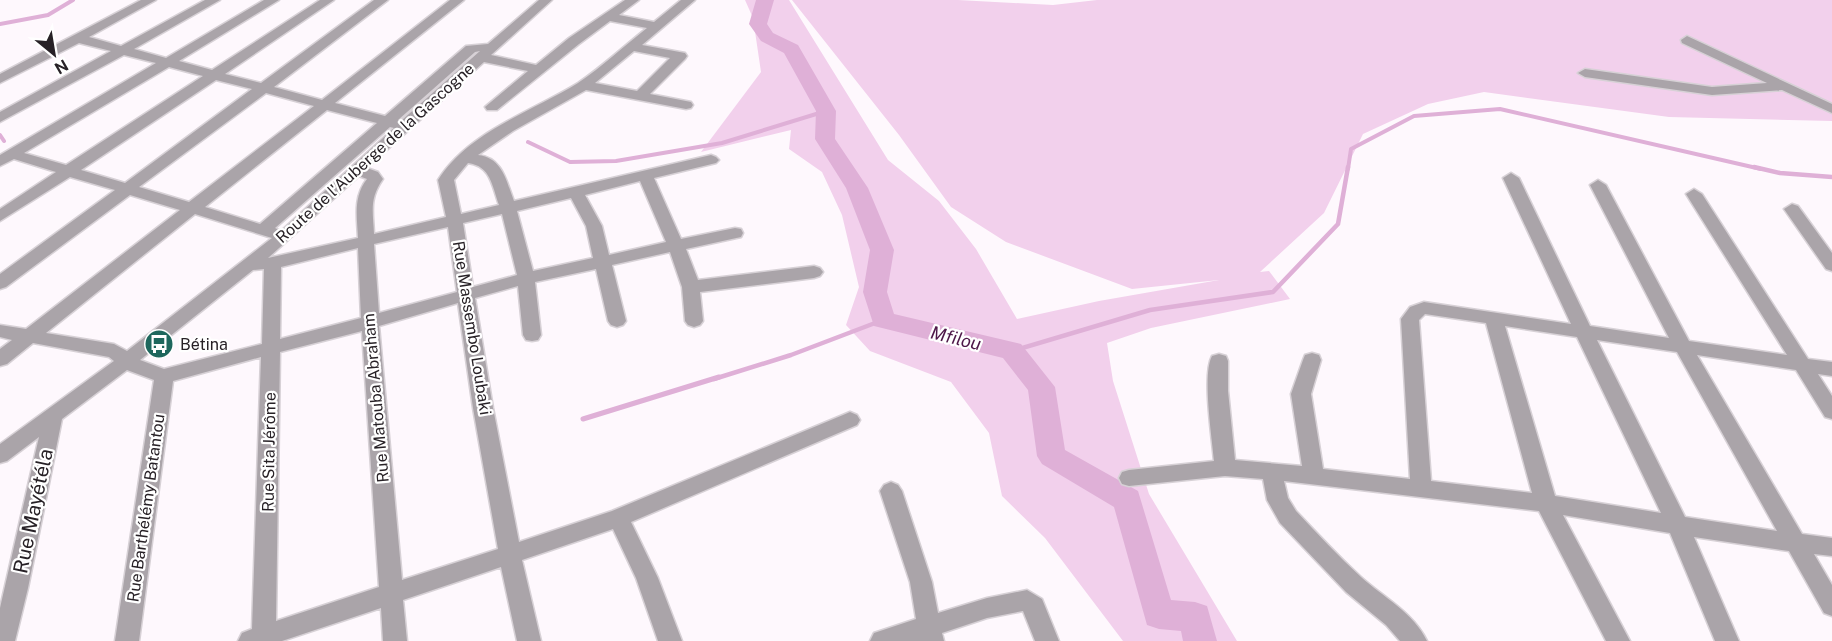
<svg xmlns="http://www.w3.org/2000/svg" width="1832" height="641" viewBox="0 0 1832 641" font-family="'Public Sans',sans-serif">
<rect width="100%" height="100%" fill="#fef8fd"/>
<path fill="#f2d0ec" d="M 745,0 L 789,0 L 888,160 L 939,201 L 976,249 L 1017,319 L 1099,301 L 1219,280 L 1132,289 L 1006,242 L 951,207 L 899,135 L 792,0 L 958,0 L 1053,5 L 1097,0 L 1832,0 L 1832,121 L 1669,117 L 1484,92 L 1428,104 L 1363,134 L 1324,213 L 1260,272 L 1269,271 L 1290,299 L 1151,328 L 1107,343 L 1113,381 L 1149,494 L 1237,641 L 1123,641 L 1045,538 L 1002,496 L 989,433 L 951,382 L 870,351 L 846,325 L 859,287 L 842,215 L 822,172 L 789,149 L 791,130 L 701,152 L 761,72 L 753,18 Z"/>
<g fill="none" stroke-linecap="round" stroke-linejoin="round">
<path stroke="#dfb0d7" stroke-width="4" d="M 0,24 L 48,15 L 73,0
M 0,135 L 4,141
M 528,142 L 570,162 L 616,161 L 722,143 L 826,111
M 1348,169 L 1351,149 L 1414,116 L 1500,109 L 1761,169"/>
<path stroke="#dfb0d7" stroke-width="4.5" d="M 1754,167 L 1780,173 L 1832,177
M 1012,351 L 1150,310 L 1273,292 L 1338,224 L 1348,167
M 714,379 L 791,355 L 883,320"/>
<path stroke="#dfb0d7" stroke-width="5" d="M 583,419 L 719,377"/>
<path fill="#dfb0d7" fill-rule="evenodd" d="M 756,0 L 774,0 L 767,24 L 773,33 L 798,45 L 836,111 L 835,139 L 868,188 L 894,250 L 887,292 L 894,314 L 1021,344 L 1055,387 L 1065,450 L 1138,491 L 1171,600 L 1195,602 L 1207,606 L 1217,641 L 1183,641 L 1181,631 L 1159,629 L 1147,625 L 1114,507 L 1042,464 L 1037,456 L 1028,390 L 1003,358 L 874,326 L 863,292 L 870,250 L 846,188 L 815,139 L 816,111 L 784,53 L 761,41 L 749,24 Z"/>
<g stroke="#d7d1d6" stroke-width="3">
<path id="minor" d="M 141,0 L 156,0 L 89,37 L 121,46 L 205,0 L 220,0 L 134,49 L 166,58 L 264,0 L 279,0 L 179,61 L 212,70 L 320,0 L 334,0 L 225,74 L 261,83 L 374,0 L 388,0 L 274,87 L 322,100 L 450,0 L 464,0 L 335,103 L 385,116 L 466,46 L 488,44 L 539,0 L 552,0 L 491,55 L 536,65 L 569,38 L 625,0 L 639,0 L 619,15 L 654,22 L 681,0 L 695,0 L 642,45 L 685,53 L 687,56 L 685,59 L 650,94 L 691,102 L 693,105 L 691,108 L 686,109 L 586,90 L 513,131 L 478,155 C 503,158 506,181 514,201 L 711,155 L 716,157 L 719,160 L 716,163 L 654,178 L 681,239 L 735,228 L 741,229 L 743,233 L 741,237 L 686,249 L 698,280 L 814,266 L 820,268 L 823,272 L 820,276 L 814,278 L 700,292 L 703,321 L 700,325 L 694,327 L 688,325 L 685,321 L 682,287 L 670,252 L 612,265 L 626,321 L 623,325 L 617,327 L 611,325 L 608,321 L 596,269 L 535,282 L 541,335 L 538,340 L 532,341 L 526,340 L 523,335 L 518,286 L 475,298 L 493,408 L 519,542 L 612,511 L 843,415 L 850,412 L 857,415 L 860,420 L 857,425 L 631,522 L 658,578 L 682,641 L 658,641 L 636,578 L 613,529 L 522,560 L 541,641 L 517,641 L 501,567 L 403,600 L 407,641 L 383,641 L 381,608 L 282,641 L 238,641 L 242,633 L 252,629 L 261,357 L 173,381 L 139,641 L 115,641 L 154,380 L 127,370 L 62,419 L 28,588 L 15,641 L 0,641 L 0,608 L 39,437 L 7,461 L 0,463 L 0,444 L 114,361 L 109,357 L 33,343 L 7,364 L 0,366 L 0,349 L 12,340 L 0,337 L 0,325 L 26,329 L 180,210 L 130,195 L 6,287 L 0,289 L 0,274 L 115,190 L 70,177 L 0,221 L 0,209 L 56,172 L 14,159 L 0,166 L 0,155 L 156,63 L 124,55 L 0,122 L 0,112 L 111,51 L 79,43 L 0,83 L 0,74 ZM 610,21 L 647,28 C 624,46 602,67 578,83 C 531,112 468,132 438,180 L 446,217 L 374,234 C 373,211 369,199 383,179 L 378,172 L 367,168 L 484,62 L 528,71 L 485,107 L 487,110 L 497,110 L 579,44 ZM 480,51 L 401,121 L 398,120 L 475,52 ZM 634,51 L 670,58 L 637,91 L 595,83 ZM 169,67 L 203,76 L 66,165 L 24,153 ZM 216,80 L 252,89 L 125,183 L 81,170 ZM 266,93 L 314,106 L 189,202 L 139,187 ZM 327,110 L 377,123 L 260,224 L 205,207 ZM 390,127 L 394,128 L 281,231 L 275,228 ZM 468,163 C 491,166 492,186 499,205 L 461,214 L 454,180 ZM 359,176 L 367,179 C 353,197 357,216 358,238 L 268,258 ZM 640,181 L 666,242 L 609,255 L 602,226 L 585,195 ZM 571,198 L 586,226 L 593,258 L 533,271 L 517,211 ZM 195,214 L 272,238 L 127,351 L 114,344 L 46,333 ZM 502,214 L 517,275 L 473,287 L 463,223 ZM 448,227 L 457,292 L 379,313 L 374,244 ZM 358,248 L 361,318 L 280,339 L 281,267 ZM 264,269 L 262,344 L 164,369 L 140,360 L 253,270 ZM 458,303 L 473,408 L 498,549 L 402,580 L 379,326 ZM 362,331 L 379,587 L 276,621 L 280,352 Z
M 1687,36 L 1832,104 L 1832,113 L 1782,90 L 1712,95 L 1585,77 L 1578,73 L 1585,69 L 1712,87 L 1767,83 L 1682,43 L 1681,40 Z
M 1511,173 L 1519,178 L 1590,326 L 1669,338 L 1590,185 L 1598,180 L 1606,185 L 1689,341 L 1787,355 L 1686,194 L 1694,189 L 1702,194 L 1808,359 L 1832,362 L 1832,376 L 1818,374 L 1832,396 L 1832,419 L 1825,417 L 1796,370 L 1697,355 L 1802,534 L 1832,538 L 1832,556 L 1814,554 L 1832,585 L 1832,616 L 1824,613 L 1789,551 L 1694,537 L 1739,641 L 1715,641 L 1670,533 L 1563,515 L 1630,641 L 1606,641 L 1539,511 L 1284,481 L 1288,498 L 1296,511 C 1317,533 1338,556 1361,577 C 1383,597 1414,613 1427,641 L 1400,641 L 1386,625 L 1346,592 L 1280,523 L 1267,500 L 1263,479 L 1225,476 L 1129,486 L 1122,484 L 1119,478 L 1122,472 L 1129,470 L 1214,461 C 1212,438 1202,374 1212,356 L 1219,354 L 1226,356 L 1228,361 L 1228,391 L 1235,460 L 1302,466 L 1291,394 L 1303,360 L 1305,355 L 1312,353 L 1319,355 L 1321,360 L 1311,394 L 1323,469 L 1410,479 L 1401,319 L 1410,307 L 1424,302 L 1571,324 L 1503,178 ZM 1425,314 L 1486,323 L 1532,493 L 1431,481 L 1419,320 ZM 1505,326 L 1577,337 L 1661,513 L 1555,496 ZM 1597,340 L 1677,352 L 1777,531 L 1685,517 Z
M 1792,204 L 1798,206 L 1832,253 L 1832,271 L 1826,269 L 1784,209 Z
M 891,482 L 898,485 L 902,491 L 932,582 L 938,613 L 987,598 L 1027,590 L 1042,599 L 1059,641 L 1035,641 L 1023,611 L 987,618 L 942,633 L 944,641 L 870,641 L 874,633 L 916,619 L 910,582 L 880,491 L 884,485 Z"/>
</g>
<use href="#minor" fill="#aaa4a9" fill-rule="evenodd"/>
</g>
<defs>
<g id="bus-disc" transform="scale(1.5)"><circle r="9.5" fill="#1e675d" stroke="#fff"/><path d="M-5-6H5V4H4V6H2V4H-2V6H-4V4H-5ZM-3.5-4V0h7V-4ZM-3.5 1.2v1.5H-2V1.2ZM2 1.2v1.5H3.5V1.2Z" fill="#fff"/></g>
</defs>
<g fill-rule="evenodd">
<use href="#bus-disc" x="159" y="344"/>
</g>
<g text-anchor="middle" dominant-baseline="central" stroke-width="4.5" stroke-linejoin="round" paint-order="stroke">
<g font-size="16" fill="#272126" stroke="#fff">
<text transform="translate(375 153) rotate(-42)">Route de l'Auberge de la Gascogne</text>
<text transform="translate(472 328) rotate(81)">Rue Massembo Loubaki</text>
<text transform="translate(376 398) rotate(-95)">Rue Matouba Abraham</text>
<text transform="translate(269 452) rotate(-89)">Rue Sita Jérôme</text>
<text transform="translate(146 508) rotate(-82)">Rue Barthélémy Batantou</text>
</g>
<g font-size="16" fill="#272126" stroke="#fff" text-anchor="start">
<text x="180" y="344">Bétina</text>
</g>
<g font-size="18" font-style="italic" fill="#4e1849" stroke="#fff">
<text transform="translate(956 338) rotate(14)">Mfilou</text>
</g>
<g font-size="20" fill="#272126" stroke="#fff">
<text transform="translate(33 511) rotate(-78)">Rue Mayétéla</text>
</g>
</g>
<g transform="translate(54 54) rotate(150)" stroke="#ffffff" stroke-width="4.5" paint-order="stroke">
<path d="M0-4.5L10 22L0 15L-10 22Z" fill="#272126"/>
<text y="-9" font-size="16" font-weight="bold" text-anchor="middle" fill="#272126">N</text>
</g>
</svg>
